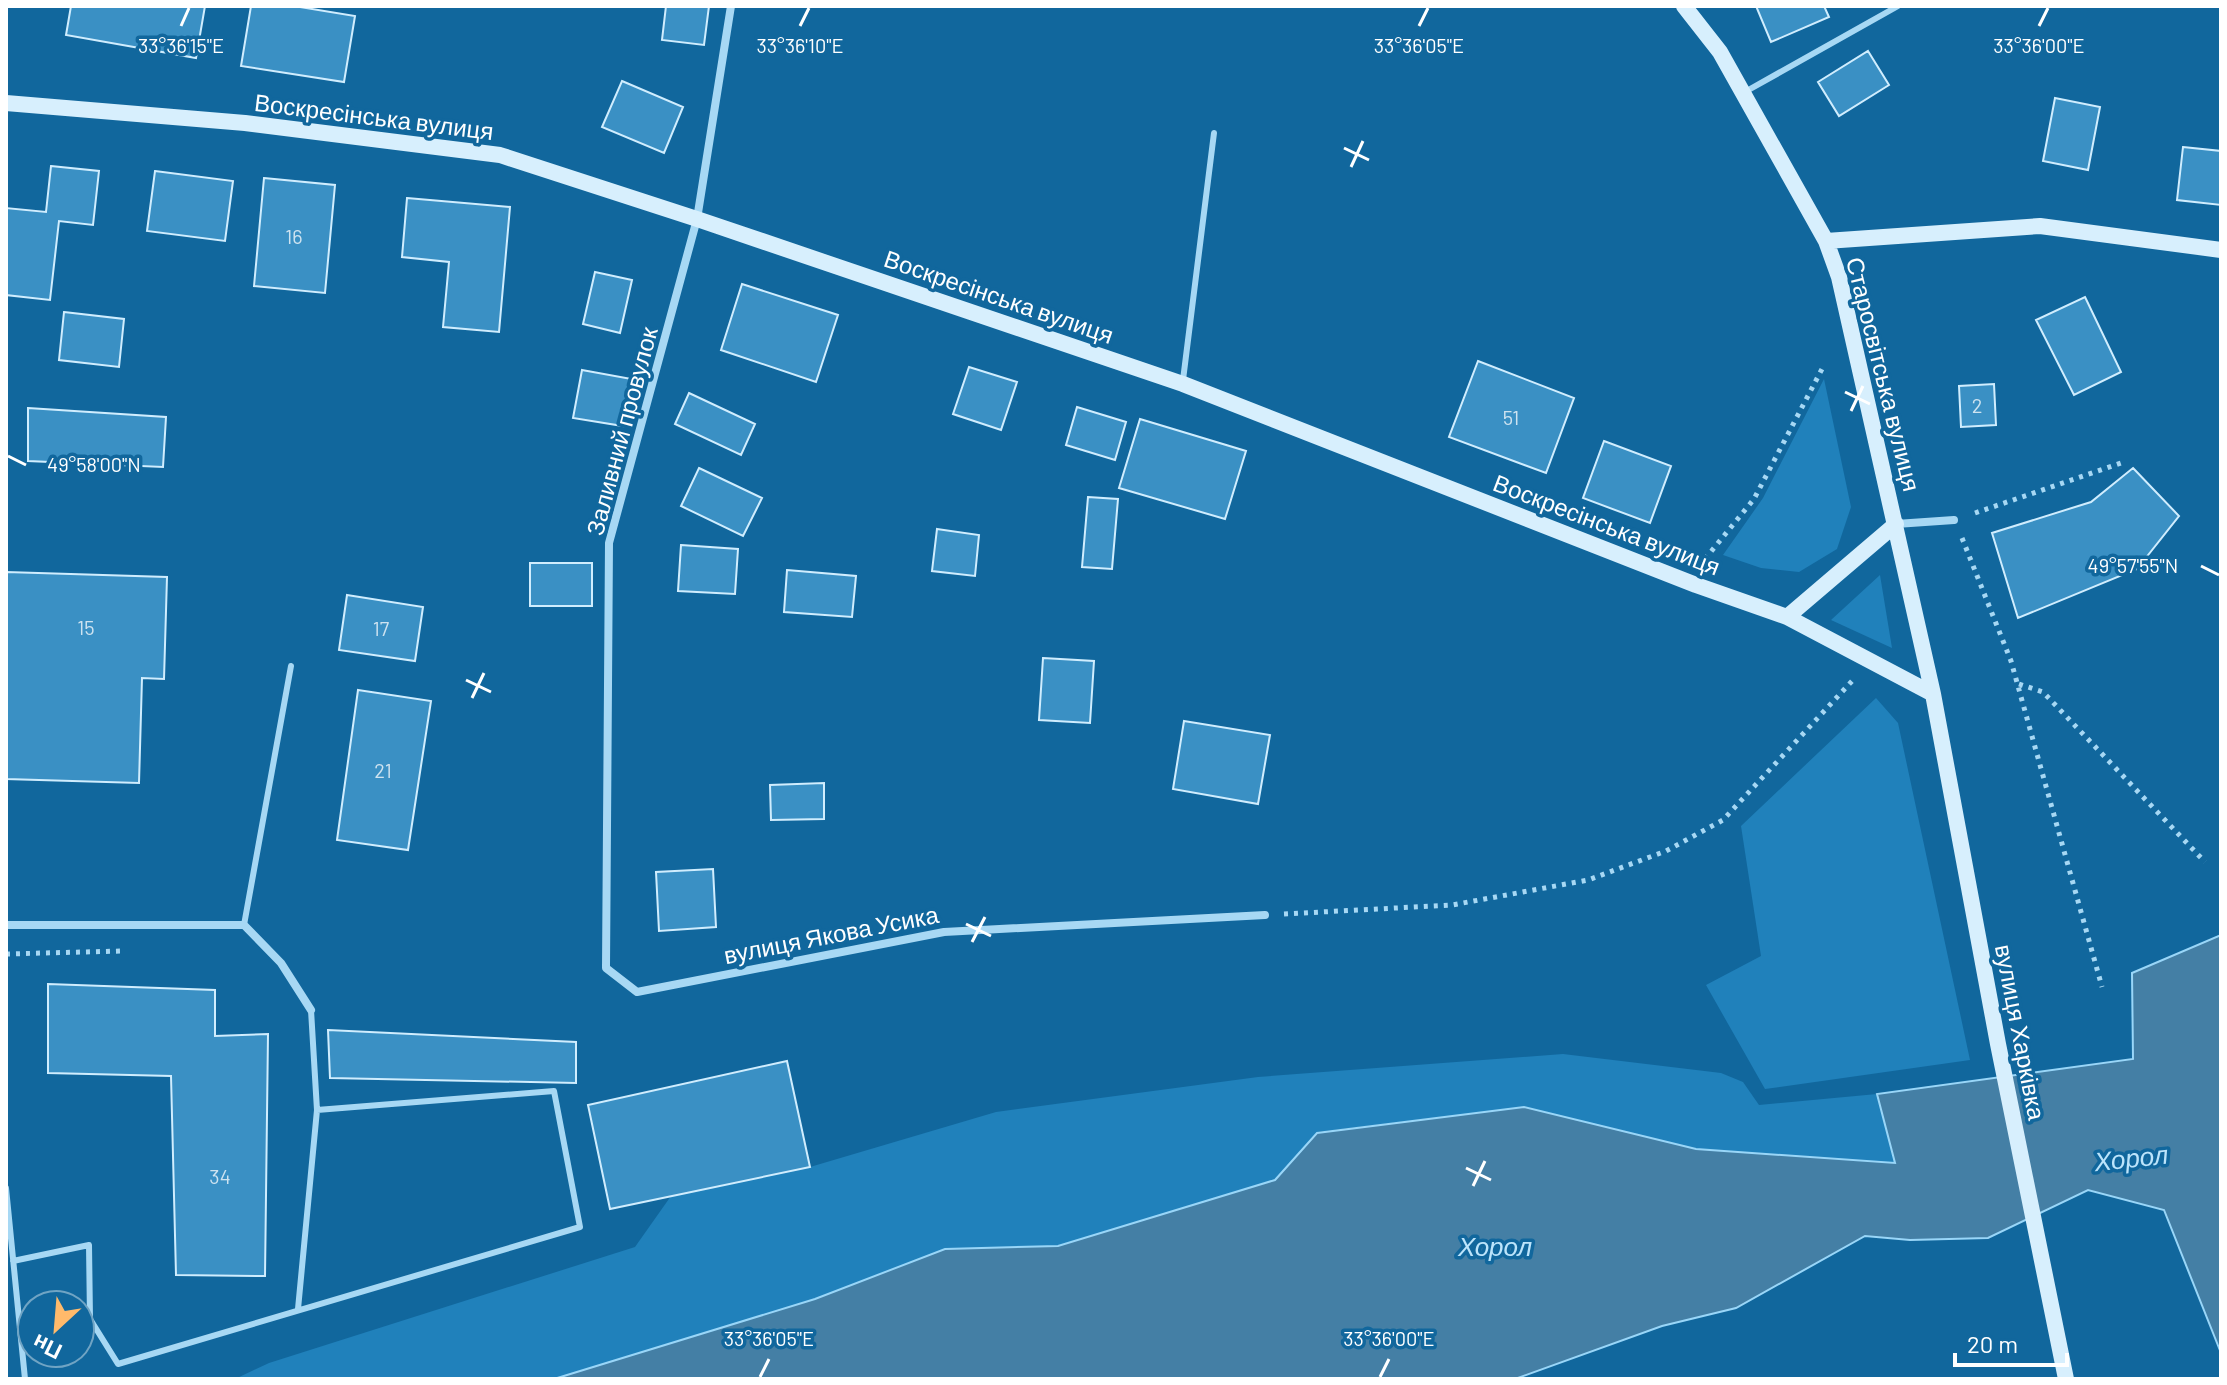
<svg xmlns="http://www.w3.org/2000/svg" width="2227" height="1385" viewBox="0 0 2227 1385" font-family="Barlow,sans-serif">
<rect width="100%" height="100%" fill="#11679d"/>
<path fill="#2081bb" d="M 1824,379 L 1851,507 L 1837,549 L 1799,572 L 1761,568 L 1723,555 L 1763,498 Z
M 1880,575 L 1892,648 L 1831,620 Z
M 1876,698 L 1898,723 L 1970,1060 L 1765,1089 L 1706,985 L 1761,956 L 1741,826 Z
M 1563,1054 L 1721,1073 L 1743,1082 L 1759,1105 L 1877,1094 L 1895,1163 L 1696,1149 L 1524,1107 L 1317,1132 L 1275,1180 L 1058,1246 L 945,1249 L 815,1299 L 554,1379 L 235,1379 L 269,1363 L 635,1247 L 671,1196 L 810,1167 L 996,1112 L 1258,1077 Z"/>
<path fill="#447fa5" stroke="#99d6f8" stroke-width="2" d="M 2221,935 L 2221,1353 L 2164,1210 L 2088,1190 L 1988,1238 L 1910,1240 L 1865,1236 L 1736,1308 L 1662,1326 L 1515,1379 L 554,1379 L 815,1299 L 945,1249 L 1058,1246 L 1275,1180 L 1317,1133 L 1524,1107 L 1696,1149 L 1895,1163 L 1877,1094 L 2133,1059 L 2132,973 Z"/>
<path fill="#3a90c4" stroke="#d0edfe" stroke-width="2" d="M 71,6 L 205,6 L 196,58 L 66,35 Z
M 251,6 L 294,6 L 355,16 L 344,82 L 241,66 Z
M 666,6 L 709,6 L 704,45 L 662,40 Z
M 1756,6 L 1824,6 L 1829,17 L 1771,42 Z
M 1868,51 L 1889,85 L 1839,116 L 1818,82 Z
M 622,81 L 683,107 L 664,153 L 602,127 Z
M 2055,98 L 2100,107 L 2088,170 L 2043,161 Z
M 2183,147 L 2221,151 L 2221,205 L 2177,200 Z
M 51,166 L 99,171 L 93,225 L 59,221 L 50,300 L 6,295 L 6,208 L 46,212 Z
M 155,171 L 233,181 L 225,241 L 147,231 Z
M 264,178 L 335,185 L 325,293 L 254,286 Z
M 407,198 L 510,207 L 499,332 L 443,327 L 449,262 L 402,257 Z
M 595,272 L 632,280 L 620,333 L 583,324 Z
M 742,284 L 838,315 L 816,382 L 721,350 Z
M 2085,297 L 2121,372 L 2074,395 L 2036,320 Z
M 64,312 L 124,319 L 119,367 L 59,360 Z
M 1478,361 L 1574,398 L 1546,473 L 1449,437 Z
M 969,367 L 1017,382 L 1001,430 L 953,414 Z
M 582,370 L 637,380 L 629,427 L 573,418 Z
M 1994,384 L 1996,425 L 1961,427 L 1959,386 Z
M 689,393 L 755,424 L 741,455 L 675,424 Z
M 1077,407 L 1126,422 L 1115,460 L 1066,445 Z
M 28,408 L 166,417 L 163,467 L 28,461 Z
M 1140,419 L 1246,451 L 1225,519 L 1119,488 Z
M 1604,441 L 1671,466 L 1650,523 L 1583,498 Z
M 699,468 L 762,498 L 743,536 L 681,506 Z
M 2133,468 L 2179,516 L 2137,569 L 2018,618 L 1992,533 L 2091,502 Z
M 1088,497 L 1118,499 L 1112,569 L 1082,567 Z
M 937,529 L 979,535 L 975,576 L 932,571 Z
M 681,545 L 738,549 L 735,594 L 678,591 Z
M 530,563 L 592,563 L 592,606 L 530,606 Z
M 787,570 L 856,576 L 852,617 L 784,612 Z
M 6,572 L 167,577 L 164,679 L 142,678 L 139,783 L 6,779 Z
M 347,595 L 423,607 L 415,661 L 339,650 Z
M 1043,658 L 1094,661 L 1090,723 L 1039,720 Z
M 358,690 L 431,701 L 408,850 L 337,840 Z
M 1184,721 L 1270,735 L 1258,804 L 1173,789 Z
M 824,783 L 824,819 L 771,820 L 770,785 Z
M 713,869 L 716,927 L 659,931 L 656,872 Z
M 48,984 L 215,990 L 215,1036 L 268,1034 L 265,1276 L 176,1275 L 171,1076 L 48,1073 Z
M 328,1030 L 576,1042 L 576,1083 L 330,1078 Z
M 787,1061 L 810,1167 L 610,1209 L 588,1105 Z"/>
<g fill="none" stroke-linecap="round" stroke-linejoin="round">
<path stroke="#a7d8f4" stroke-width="5" stroke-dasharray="4 6" stroke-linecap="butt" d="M 1975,513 L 2124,462
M 1962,538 L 2011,661 L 2102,987
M 1705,559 L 1754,499 L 1822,369
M 2019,684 L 2043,692 L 2205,862
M 1284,914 L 1452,905 L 1588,880 L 1666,851 L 1723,820 L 1853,680
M 6,954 L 121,951"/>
<path stroke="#a7d8f4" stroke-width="6" d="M 1743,93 L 1898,6
M 1183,380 L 1214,133
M 244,925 L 291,666
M 6,1188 L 25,1379
M 13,1261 L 89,1245 L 90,1319 L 118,1364 L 580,1227 L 554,1091 L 317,1110
M 298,1309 L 317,1110 L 311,1010"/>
<path stroke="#a7d8f4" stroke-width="8" d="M 731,6 L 697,219 L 609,543 L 606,968 L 637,992 L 944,932 L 1265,915
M 1896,524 L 1954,520
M 6,925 L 244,925 L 281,963 L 311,1010"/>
<path stroke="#d7effd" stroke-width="16" d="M 1684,6 L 1720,52 L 1826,241 L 1839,277 L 1933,694 L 1998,1044 L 2066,1379
M 6,103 L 245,123 L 500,155 L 697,219 L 1183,384 L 1696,585 L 1787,617 L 1933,694
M 1826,241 L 2040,226 L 2221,250
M 1787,617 L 1896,524"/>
</g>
<path fill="none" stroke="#fff" stroke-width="3" d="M 181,26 L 189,8M 800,26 L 809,8M 1419,26 L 1428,8M 2039,26 L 2048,8M 1344,148 L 1369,160M 1351,167 L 1363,141M 1845,392 L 1870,404M 1851,411 L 1863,386M 8,456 L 26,465M 2201,566 L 2219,575M 466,680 L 491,692M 472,698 L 484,673M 966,924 L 991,936M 972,942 L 985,917M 1466,1168 L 1491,1180M 1473,1186 L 1485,1161M 760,1377 L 769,1359M 1380,1377 L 1389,1359"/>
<g text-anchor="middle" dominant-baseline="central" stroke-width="7" stroke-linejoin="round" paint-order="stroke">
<g font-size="20" fill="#cee3f0">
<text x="294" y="236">16</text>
<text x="1977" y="405">2</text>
<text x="1511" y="417">51</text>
<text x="86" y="627">15</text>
<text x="381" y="628">17</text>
<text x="383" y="770">21</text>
<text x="220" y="1176">34</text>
</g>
<g font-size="24" fill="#fff" stroke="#11679d">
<text transform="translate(374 116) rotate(7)">Воскресінська вулиця</text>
<text transform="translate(999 296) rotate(19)">Воскресінська вулиця</text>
<text transform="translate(1884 374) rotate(76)">Старосвітська вулиця</text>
<text transform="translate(621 431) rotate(-75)">Заливний провулок</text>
<text transform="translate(1607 524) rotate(21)">Воскресінська вулиця</text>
<text transform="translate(831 934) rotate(-11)">вулиця Якова Усика</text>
<text transform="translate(2021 1032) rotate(79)">вулиця Харківка</text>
</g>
<g font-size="26" font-style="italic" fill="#bce4fb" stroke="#11679d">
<text transform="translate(2131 1157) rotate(-6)">Хорол</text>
<text x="1495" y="1245">Хорол</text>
</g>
</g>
<g font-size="20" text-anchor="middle" fill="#fff" stroke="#11679d" stroke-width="7" stroke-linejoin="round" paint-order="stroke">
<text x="181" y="53">33°36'15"E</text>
<text x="800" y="53">33°36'10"E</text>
<text x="1419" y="53">33°36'05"E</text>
<text x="2039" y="53">33°36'00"E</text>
<text x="94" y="472">49°58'00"N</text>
<text x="2133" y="573">49°57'55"N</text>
<text x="769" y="1346">33°36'05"E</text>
<text x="1389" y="1346">33°36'00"E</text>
</g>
<rect width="2227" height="1385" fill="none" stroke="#ffffff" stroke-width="16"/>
<g transform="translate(56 1329) rotate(206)"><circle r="38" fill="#11679d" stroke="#70a4c4" stroke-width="2"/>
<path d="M0-6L14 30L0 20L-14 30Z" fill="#ffba6b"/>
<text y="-12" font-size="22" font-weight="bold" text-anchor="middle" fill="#ffffff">Пн</text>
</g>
<path d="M1955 1353v12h112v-12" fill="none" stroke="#ffffff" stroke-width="4"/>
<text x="1967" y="1353" font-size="24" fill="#ffffff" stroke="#11679d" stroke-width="6" paint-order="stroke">20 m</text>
</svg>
